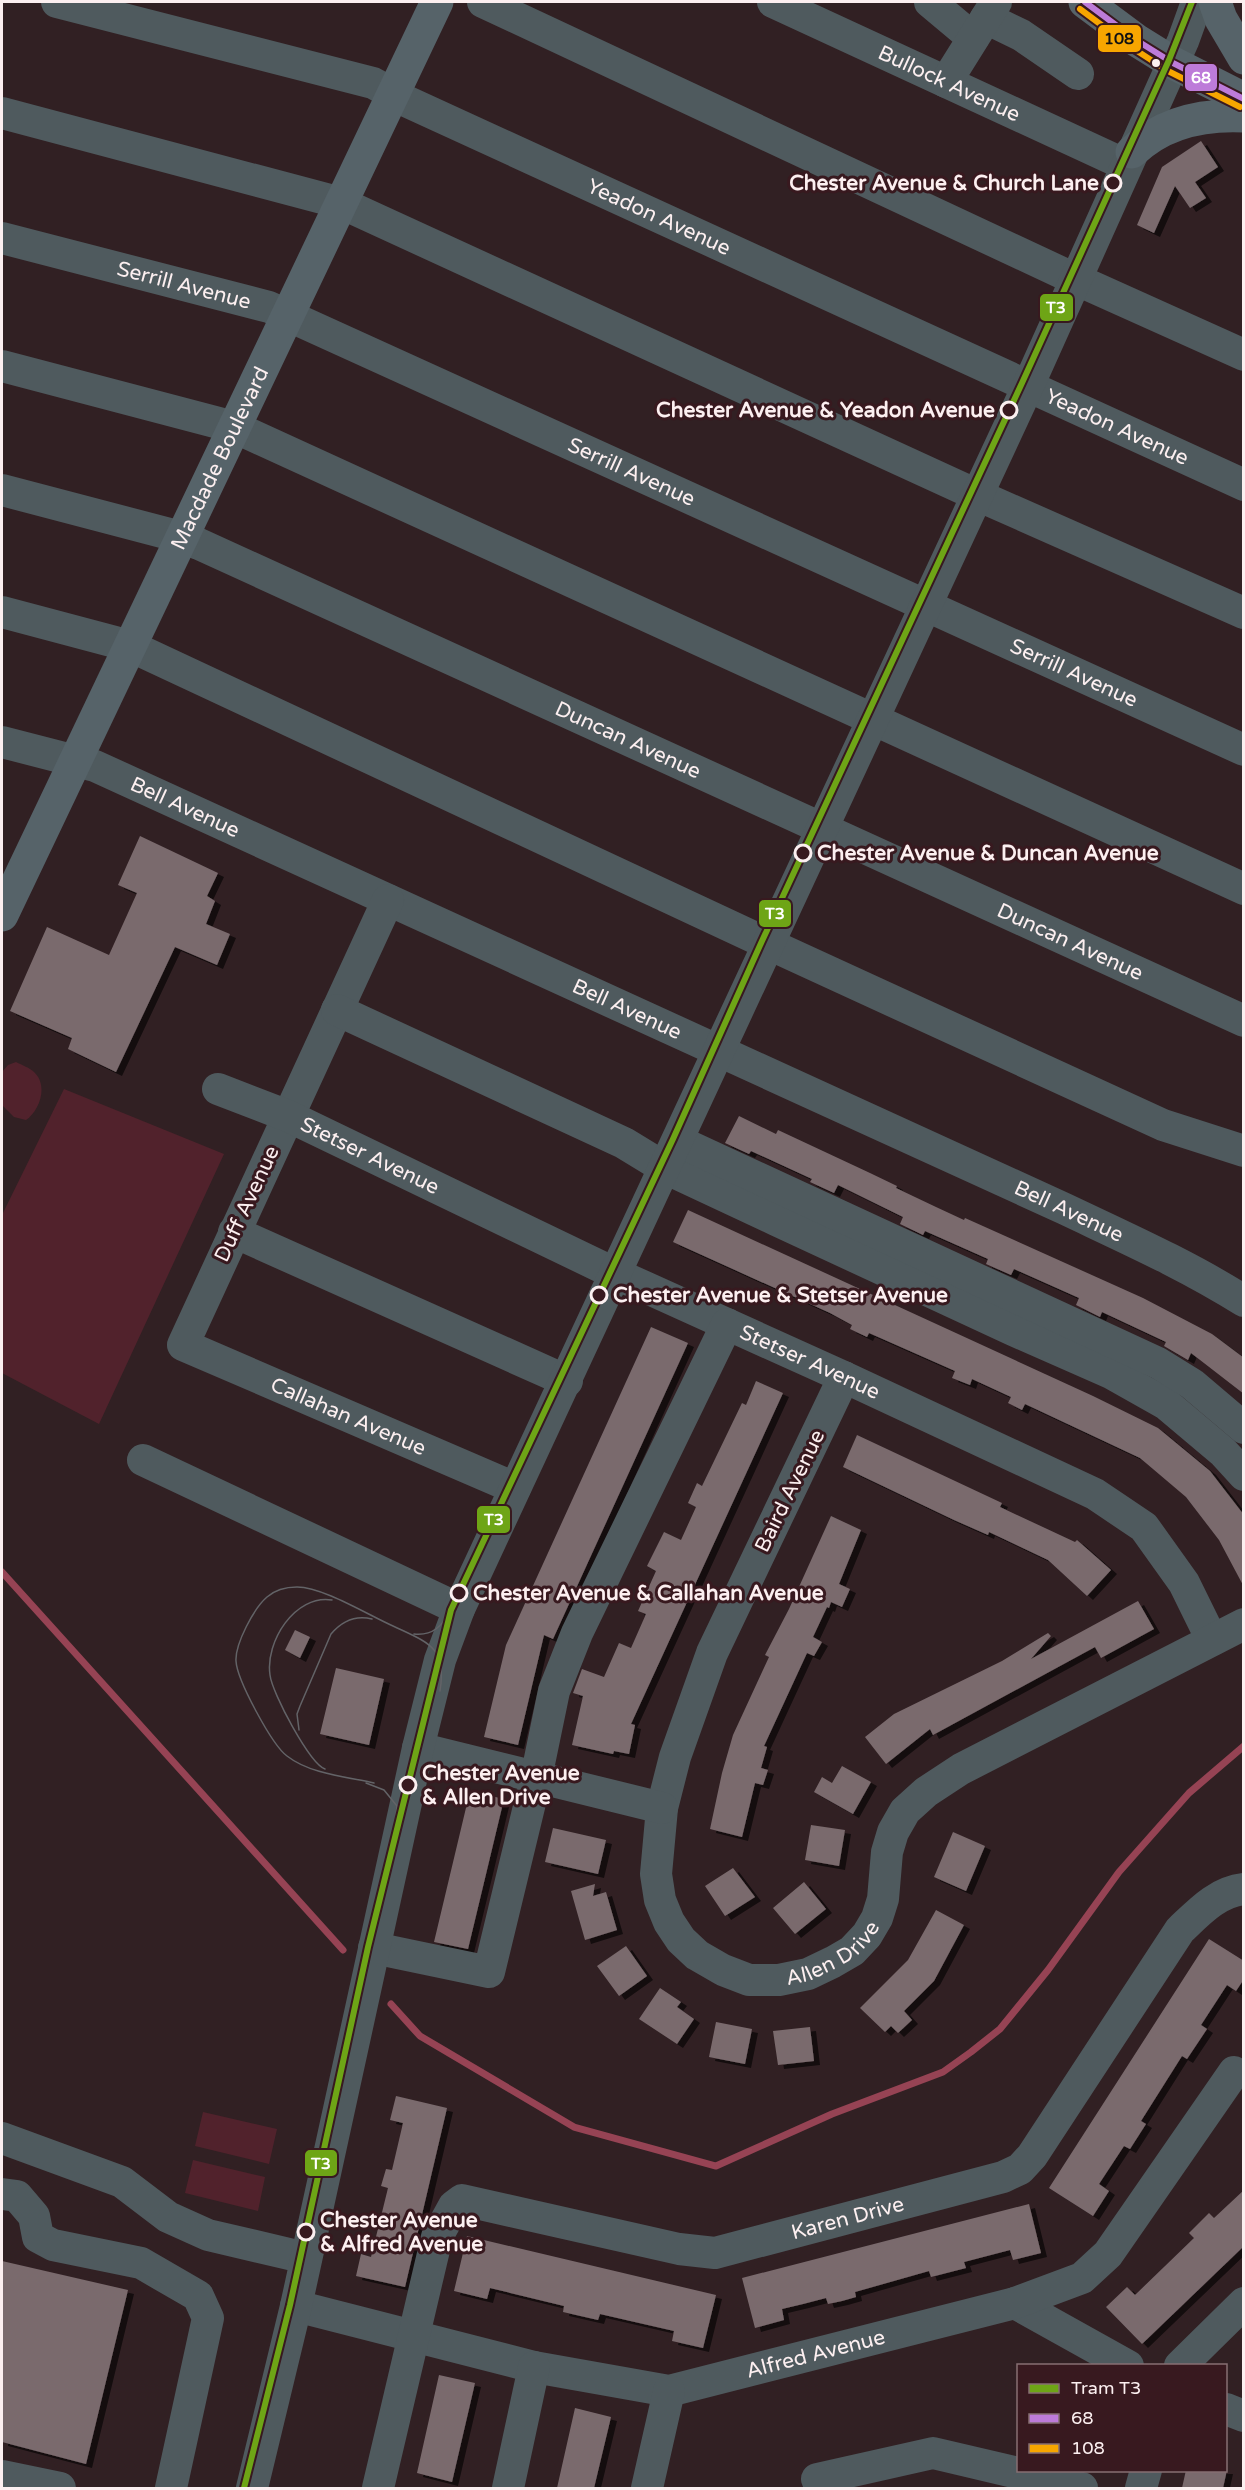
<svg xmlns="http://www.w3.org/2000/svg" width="1245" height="2490" viewBox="0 0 1245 2490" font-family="'Varela Round',sans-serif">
<defs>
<filter id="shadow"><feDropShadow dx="6" dy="4" stdDeviation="0" flood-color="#0009"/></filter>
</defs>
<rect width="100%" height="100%" fill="#312023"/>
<path fill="#51222c" d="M 16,1062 C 22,1065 30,1068 34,1072 C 49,1086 39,1111 26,1120 L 14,1117 L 2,1105 L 2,1072 L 8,1065 Z
M 64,1089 L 224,1154 L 99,1424 L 2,1373 L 2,1215 Z
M 203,2112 L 277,2129 L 269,2164 L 195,2146 Z
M 193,2160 L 265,2177 L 258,2211 L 185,2193 Z"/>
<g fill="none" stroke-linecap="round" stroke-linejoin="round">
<path stroke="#964354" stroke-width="7" d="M 2,1572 L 343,1950
M 391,2004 L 420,2036 L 574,2127 L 716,2166 L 832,2114 L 943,2072 L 971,2052 L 1000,2029 L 1048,1970 L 1119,1872 L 1189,1793 L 1244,1746"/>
</g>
<path fill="#7a6a6d" filter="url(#shadow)" d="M 1201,141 L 1218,167 L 1195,182 L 1206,198 L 1190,208 L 1175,186 L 1154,233 L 1137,225 L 1162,167 Z
M 140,836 L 218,873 L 207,896 L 215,901 L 206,924 L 230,934 L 217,965 L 175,947 L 116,1072 L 68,1049 L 72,1038 L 10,1011 L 47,927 L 109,955 L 137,893 L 118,885 Z
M 739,1116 L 776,1134 L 778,1130 L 870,1173 L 897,1186 L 896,1188 L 936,1207 L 964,1220 L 965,1218 L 1143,1298 L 1212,1334 L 1244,1358 L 1244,1394 L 1191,1353 L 1188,1360 L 1164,1346 L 1166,1342 L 1102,1312 L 1100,1317 L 1076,1305 L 1079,1298 L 1014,1269 L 1011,1275 L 986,1264 L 988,1259 L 925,1231 L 923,1235 L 900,1224 L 903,1217 L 838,1185 L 834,1193 L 810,1182 L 812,1179 L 751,1151 L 749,1154 L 725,1143 Z
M 688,1210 L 1093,1396 L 1158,1428 L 1210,1471 L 1244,1515 L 1244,1587 L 1219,1540 L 1186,1497 L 1140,1458 L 1025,1404 L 1022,1410 L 1008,1403 L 1011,1397 L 972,1379 L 970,1385 L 952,1378 L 955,1371 L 869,1333 L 867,1337 L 850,1329 L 852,1325 L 830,1313 L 673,1242 Z
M 651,1327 L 688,1343 L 553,1639 L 544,1635 L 518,1745 L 484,1737 L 506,1645 Z
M 756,1381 L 783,1393 L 631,1724 L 635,1725 L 629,1754 L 614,1751 L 613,1754 L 572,1745 L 583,1696 L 573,1693 L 582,1669 L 604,1677 L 619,1643 L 631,1648 L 646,1614 L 638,1611 L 656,1571 L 647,1566 L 664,1532 L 681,1540 L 696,1507 L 688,1503 L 697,1483 L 702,1486 L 742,1403 L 746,1405 Z
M 857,1435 L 1002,1503 L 1000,1507 L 1075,1542 L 1077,1540 L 1111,1570 L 1087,1596 L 1048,1560 L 989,1532 L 988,1535 L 954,1520 L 843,1467 Z
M 831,1516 L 861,1530 L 839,1584 L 850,1589 L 842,1607 L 831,1602 L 829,1608 L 827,1607 L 813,1637 L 822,1642 L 814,1656 L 807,1653 L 764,1746 L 767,1747 L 761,1768 L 768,1770 L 763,1785 L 755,1783 L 742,1837 L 710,1829 L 722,1773 L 733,1735 L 769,1657 L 765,1655 L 789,1609 Z
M 1138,1601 L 1154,1629 L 1101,1658 L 1095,1647 L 933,1735 L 930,1729 L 886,1764 L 865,1737 L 894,1714 L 1002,1661 L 1048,1633 L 1051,1636 L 1031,1659 Z
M 295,1630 L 310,1637 L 300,1658 L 285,1650 Z
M 336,1668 L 384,1679 L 369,1745 L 320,1734 Z
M 842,1766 L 871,1782 L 853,1814 L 814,1792 L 822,1777 L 832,1783 Z
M 470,1791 L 504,1799 L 468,1949 L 434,1942 Z
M 811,1825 L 845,1830 L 839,1866 L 805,1860 Z
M 553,1828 L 606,1840 L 598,1874 L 545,1862 Z
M 953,1832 L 985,1846 L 966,1891 L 934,1877 Z
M 733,1868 L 755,1897 L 725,1916 L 705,1886 Z
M 804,1882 L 826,1909 L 795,1934 L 773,1908 Z
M 595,1884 L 593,1896 L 606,1892 L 617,1930 L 585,1940 L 571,1891 Z
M 936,1910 L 964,1925 L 934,1981 L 904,2011 L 912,2020 L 898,2033 L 891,2026 L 885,2032 L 860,2008 L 908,1960 Z
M 1209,1939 L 1244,1961 L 1244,1979 L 1236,1991 L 1227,1985 L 1201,2025 L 1207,2029 L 1187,2059 L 1182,2056 L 1141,2121 L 1146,2124 L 1130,2149 L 1124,2146 L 1099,2184 L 1109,2191 L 1093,2216 L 1049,2188 Z
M 626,1946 L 647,1976 L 619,1996 L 597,1966 Z
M 660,1988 L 681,2002 L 677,2007 L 694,2019 L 677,2044 L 639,2019 Z
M 716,2022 L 752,2029 L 745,2064 L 709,2057 Z
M 810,2027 L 814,2061 L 778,2065 L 773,2031 Z
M 396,2096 L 447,2108 L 405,2287 L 356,2276 L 361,2254 L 371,2257 L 388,2188 L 381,2186 L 386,2169 L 392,2170 L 403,2123 L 390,2120 Z
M 1244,2190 L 1244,2246 L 1142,2344 L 1106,2307 L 1127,2287 L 1135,2295 L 1194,2238 L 1189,2233 L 1209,2213 L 1214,2218 Z
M 1029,2204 L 1041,2253 L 1013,2260 L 1010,2250 L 964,2262 L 966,2268 L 931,2277 L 929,2271 L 855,2292 L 856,2297 L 842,2301 L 828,2304 L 826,2298 L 803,2304 L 782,2309 L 784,2320 L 755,2328 L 742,2278 Z
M 467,2236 L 716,2295 L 703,2348 L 672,2341 L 674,2331 L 600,2314 L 598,2320 L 563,2312 L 564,2306 L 490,2288 L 487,2299 L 454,2291 Z
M 2,2261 L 128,2290 L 86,2464 L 2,2442 Z
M 439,2375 L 475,2383 L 452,2482 L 417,2473 Z
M 575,2408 L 611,2417 L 594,2488 L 557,2488 Z
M 1186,2470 L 1227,2470 L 1223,2488 L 1182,2488 Z"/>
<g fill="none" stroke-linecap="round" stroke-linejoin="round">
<g stroke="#4f5a5e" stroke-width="32">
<path id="s1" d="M 57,2 L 373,83 L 408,102 L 1244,485"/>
<path d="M 483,2 L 1075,279 L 1244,355"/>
<path id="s2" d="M 773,2 L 1126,165"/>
<path d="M 930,2 L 973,38"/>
<path d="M 986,18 L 1021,35 L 1078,74"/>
<path d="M 946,82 L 996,2"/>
<path d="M 2,113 L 341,203 L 977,495 L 1244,613"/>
<path id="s3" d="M 2,238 L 269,307 L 1244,750"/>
<path d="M 2,366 L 234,427 L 1244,889"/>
<path id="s4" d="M 2,490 L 181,537 L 199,544 L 1244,1021"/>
<path d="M 2,612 L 130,646 L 762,941 L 1163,1125 L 1244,1151"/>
<path id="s5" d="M 2,742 L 95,766 L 1065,1209 C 1126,1238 1187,1265 1244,1301"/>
<path id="s6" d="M 388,900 L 183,1345 L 515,1488"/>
<path d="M 337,1010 L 624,1143 L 665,1168 L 776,1220 L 1013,1330 L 1111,1373 L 1166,1404 L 1223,1452 L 1244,1475"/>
<path id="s7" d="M 218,1089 L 288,1116 L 616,1274 L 844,1377 L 1095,1494 L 1144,1527 L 1184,1583 L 1212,1640"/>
<path d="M 678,1141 L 1158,1363 L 1192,1384 L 1244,1428"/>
<path d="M 234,1232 L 567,1381"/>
<path id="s8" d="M 844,1377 L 712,1653 L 675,1757 L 662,1808 L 656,1874 L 660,1900 L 669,1922 L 681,1940 L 697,1955 L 723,1970 L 749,1980 L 779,1980 L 808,1974 L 833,1962 L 852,1951 L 867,1935 L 877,1918 L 883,1899 L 887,1852 L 893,1832 L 905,1811 L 926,1792 L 961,1769 L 1244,1624"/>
<path d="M 143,1460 L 459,1609"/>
<path d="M 418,1748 L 662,1808"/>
<path d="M 374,1948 L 489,1972 L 536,1778 L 554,1691 L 577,1633 L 727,1324"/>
<path d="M 2,2138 L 122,2182 L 168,2217 L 208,2235 L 306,2258"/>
<path d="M 2,2194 L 17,2196 L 34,2216 L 38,2237 L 53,2245 L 141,2263 L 198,2296 L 208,2318 L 171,2488"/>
<path d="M 1015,2303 L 1128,2366"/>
<path id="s9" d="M 296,2306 L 534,2367 L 669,2391 L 1015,2303 L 1082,2278 L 1108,2254 L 1234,2072"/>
<path d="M 1180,2366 L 1244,2303"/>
<path d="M 1226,2409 L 1244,2416"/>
<path d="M 2,2476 L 60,2488"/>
<path d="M 817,2479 L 933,2453 L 1082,2488"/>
<path d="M 252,2488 L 296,2306 L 418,1748 L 440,1660 L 459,1609 L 1028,386 L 1183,41 L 1197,2"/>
<path id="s10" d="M 378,2488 L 437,2237 L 454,2206 L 462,2200 L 679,2249 L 715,2253 L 1003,2177 L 1020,2169 L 1032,2156 L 1180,1930 C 1199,1912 1217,1892 1244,1889"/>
<path d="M 508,2488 L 534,2367"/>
<path d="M 647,2488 L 669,2391"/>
<path d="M 1141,2488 L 1146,2470"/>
</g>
<g stroke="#566369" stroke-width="33">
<path d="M 1085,2 L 1136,40 L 1173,63 L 1244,99"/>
<path d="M 1215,2 L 1221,19 L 1244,58"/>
<path d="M 1132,152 C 1162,123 1202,114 1244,116"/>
<path id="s11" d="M 2,915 L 437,2"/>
</g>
<path stroke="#636367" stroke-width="1.5" d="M 414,1634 C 433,1636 442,1626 451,1610
M 299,1730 L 297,1714 L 300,1706 L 331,1634 C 342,1621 356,1615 372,1619
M 325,1769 C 310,1764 272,1693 270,1675 C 265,1642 295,1594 332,1600
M 366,1783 L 384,1790 L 397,1806 L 394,1838
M 374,1783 C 347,1777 310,1774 287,1756 C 272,1745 237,1680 236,1661 C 235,1644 254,1608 267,1597 C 275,1590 286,1587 297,1587 C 323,1587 368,1615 393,1626 C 429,1643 447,1647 440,1691"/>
<g stroke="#38191f" stroke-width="10">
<path id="bus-1" d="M 1085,2 L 1136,40 L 1173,63 L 1244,99"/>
</g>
<g stroke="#38191f" stroke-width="10">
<path id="bus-2" d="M 1080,9 L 1131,47 L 1168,71 L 1240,107"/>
</g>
<use href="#bus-1" stroke="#bd7bd9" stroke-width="6"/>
<use href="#bus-2" stroke="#f7a600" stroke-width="6"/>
<g stroke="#38191f" stroke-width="10">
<path id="tram-1" d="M 244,2488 L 290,2305 L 368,1947 L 451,1610 L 673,1139 L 762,941 L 1022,383 L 1169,60 L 1192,2"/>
</g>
<use href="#tram-1" stroke="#6ea516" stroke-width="6"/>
</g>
<circle fill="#fceff0" stroke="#38191f" stroke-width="2" cx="1156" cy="63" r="5"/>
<g fill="#38191f" stroke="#fceff0" stroke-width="3">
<circle cx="1113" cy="183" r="8"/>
<circle cx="1009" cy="410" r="8"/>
<circle cx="803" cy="853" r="8"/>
<circle cx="599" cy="1295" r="8"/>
<circle cx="459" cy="1593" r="8"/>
<circle cx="408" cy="1785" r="8"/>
<circle cx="306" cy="2232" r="8"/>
</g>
<g text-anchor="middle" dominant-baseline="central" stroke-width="6" stroke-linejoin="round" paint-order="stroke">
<g font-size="21" fill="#fceff0" stroke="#38191f">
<text stroke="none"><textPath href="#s2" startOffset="194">Bullock Avenue</textPath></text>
<text stroke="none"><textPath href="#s1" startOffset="642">Yeadon Avenue</textPath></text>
<text stroke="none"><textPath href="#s3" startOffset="188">Serrill Avenue</textPath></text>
<text stroke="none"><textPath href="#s1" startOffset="1146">Yeadon Avenue</textPath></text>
<text stroke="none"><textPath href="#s11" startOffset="506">Macdade Boulevard</textPath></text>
<text stroke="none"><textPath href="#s3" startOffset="674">Serrill Avenue</textPath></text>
<text stroke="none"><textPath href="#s3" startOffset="1160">Serrill Avenue</textPath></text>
<text stroke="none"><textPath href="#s4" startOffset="676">Duncan Avenue</textPath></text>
<text stroke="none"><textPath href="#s5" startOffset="195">Bell Avenue</textPath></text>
<text stroke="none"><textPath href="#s4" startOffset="1162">Duncan Avenue</textPath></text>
<text stroke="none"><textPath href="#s5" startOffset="681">Bell Avenue</textPath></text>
<text stroke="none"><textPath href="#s7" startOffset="166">Stetser Avenue</textPath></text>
<text transform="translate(247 1204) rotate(-65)">Duff Avenue</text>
<text stroke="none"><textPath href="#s5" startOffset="1167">Bell Avenue</textPath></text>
<text stroke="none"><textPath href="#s7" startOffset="652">Stetser Avenue</textPath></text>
<text stroke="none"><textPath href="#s6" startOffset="670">Callahan Avenue</textPath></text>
<text transform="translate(790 1491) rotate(-64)">Baird Avenue</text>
<text stroke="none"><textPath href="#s8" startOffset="778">Allen Drive</textPath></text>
<text stroke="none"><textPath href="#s10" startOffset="699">Karen Drive</textPath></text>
<text stroke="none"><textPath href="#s9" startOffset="534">Alfred Avenue</textPath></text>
</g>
<g font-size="21" font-weight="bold" fill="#fceff0" stroke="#38191f" text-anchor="start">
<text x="1099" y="183" text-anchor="end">Chester Avenue &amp; Church Lane</text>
<text x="995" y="410" text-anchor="end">Chester Avenue &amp; Yeadon Avenue</text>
<text x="817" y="853">Chester Avenue &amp; Duncan Avenue</text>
<text x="613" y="1295">Chester Avenue &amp; Stetser Avenue</text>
<text x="473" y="1593">Chester Avenue &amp; Callahan Avenue</text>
<text x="422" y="1773">Chester Avenue<tspan x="422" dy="24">&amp; Allen Drive</tspan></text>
<text x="320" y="2220">Chester Avenue<tspan x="320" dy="24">&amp; Alfred Avenue</tspan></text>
</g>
</g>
<g stroke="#38191f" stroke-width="2">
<rect x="1097" y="24" width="45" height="29" rx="6" fill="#f7a600"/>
<rect x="1184" y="63" width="34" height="29" rx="6" fill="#bd7bd9"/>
<rect x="1039" y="293" width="35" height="29" rx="6" fill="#6ea516"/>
<rect x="758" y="899" width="34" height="29" rx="6" fill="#6ea516"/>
<rect x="476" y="1505" width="35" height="29" rx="6" fill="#6ea516"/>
<rect x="304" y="2149" width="34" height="28" rx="6" fill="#6ea516"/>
</g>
<g font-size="16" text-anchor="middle" font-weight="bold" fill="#fff">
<text x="1201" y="83">68</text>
<text x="1056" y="313">T3</text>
<text x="775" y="919">T3</text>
<text x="494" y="1525">T3</text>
<text x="321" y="2169">T3</text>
</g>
<g font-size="16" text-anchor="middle" font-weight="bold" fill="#111">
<text x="1119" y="44">108</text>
</g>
<rect width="1245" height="2490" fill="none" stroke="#fceff0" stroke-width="6"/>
<rect x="1017" y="2364" width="210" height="108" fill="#38191f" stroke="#866f73" stroke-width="1.5"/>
<rect x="1029" y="2384" width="30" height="9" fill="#6ea516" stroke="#866f73" stroke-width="1.5"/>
<text x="1071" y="2394" font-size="18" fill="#fceff0">Tram T3</text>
<rect x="1029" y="2414" width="30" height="9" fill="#bd7bd9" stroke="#866f73" stroke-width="1.5"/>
<text x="1071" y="2424" font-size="18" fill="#fceff0">68</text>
<rect x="1029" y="2444" width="30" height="9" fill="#f7a600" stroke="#866f73" stroke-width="1.5"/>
<text x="1071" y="2454" font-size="18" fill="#fceff0">108</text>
</svg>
